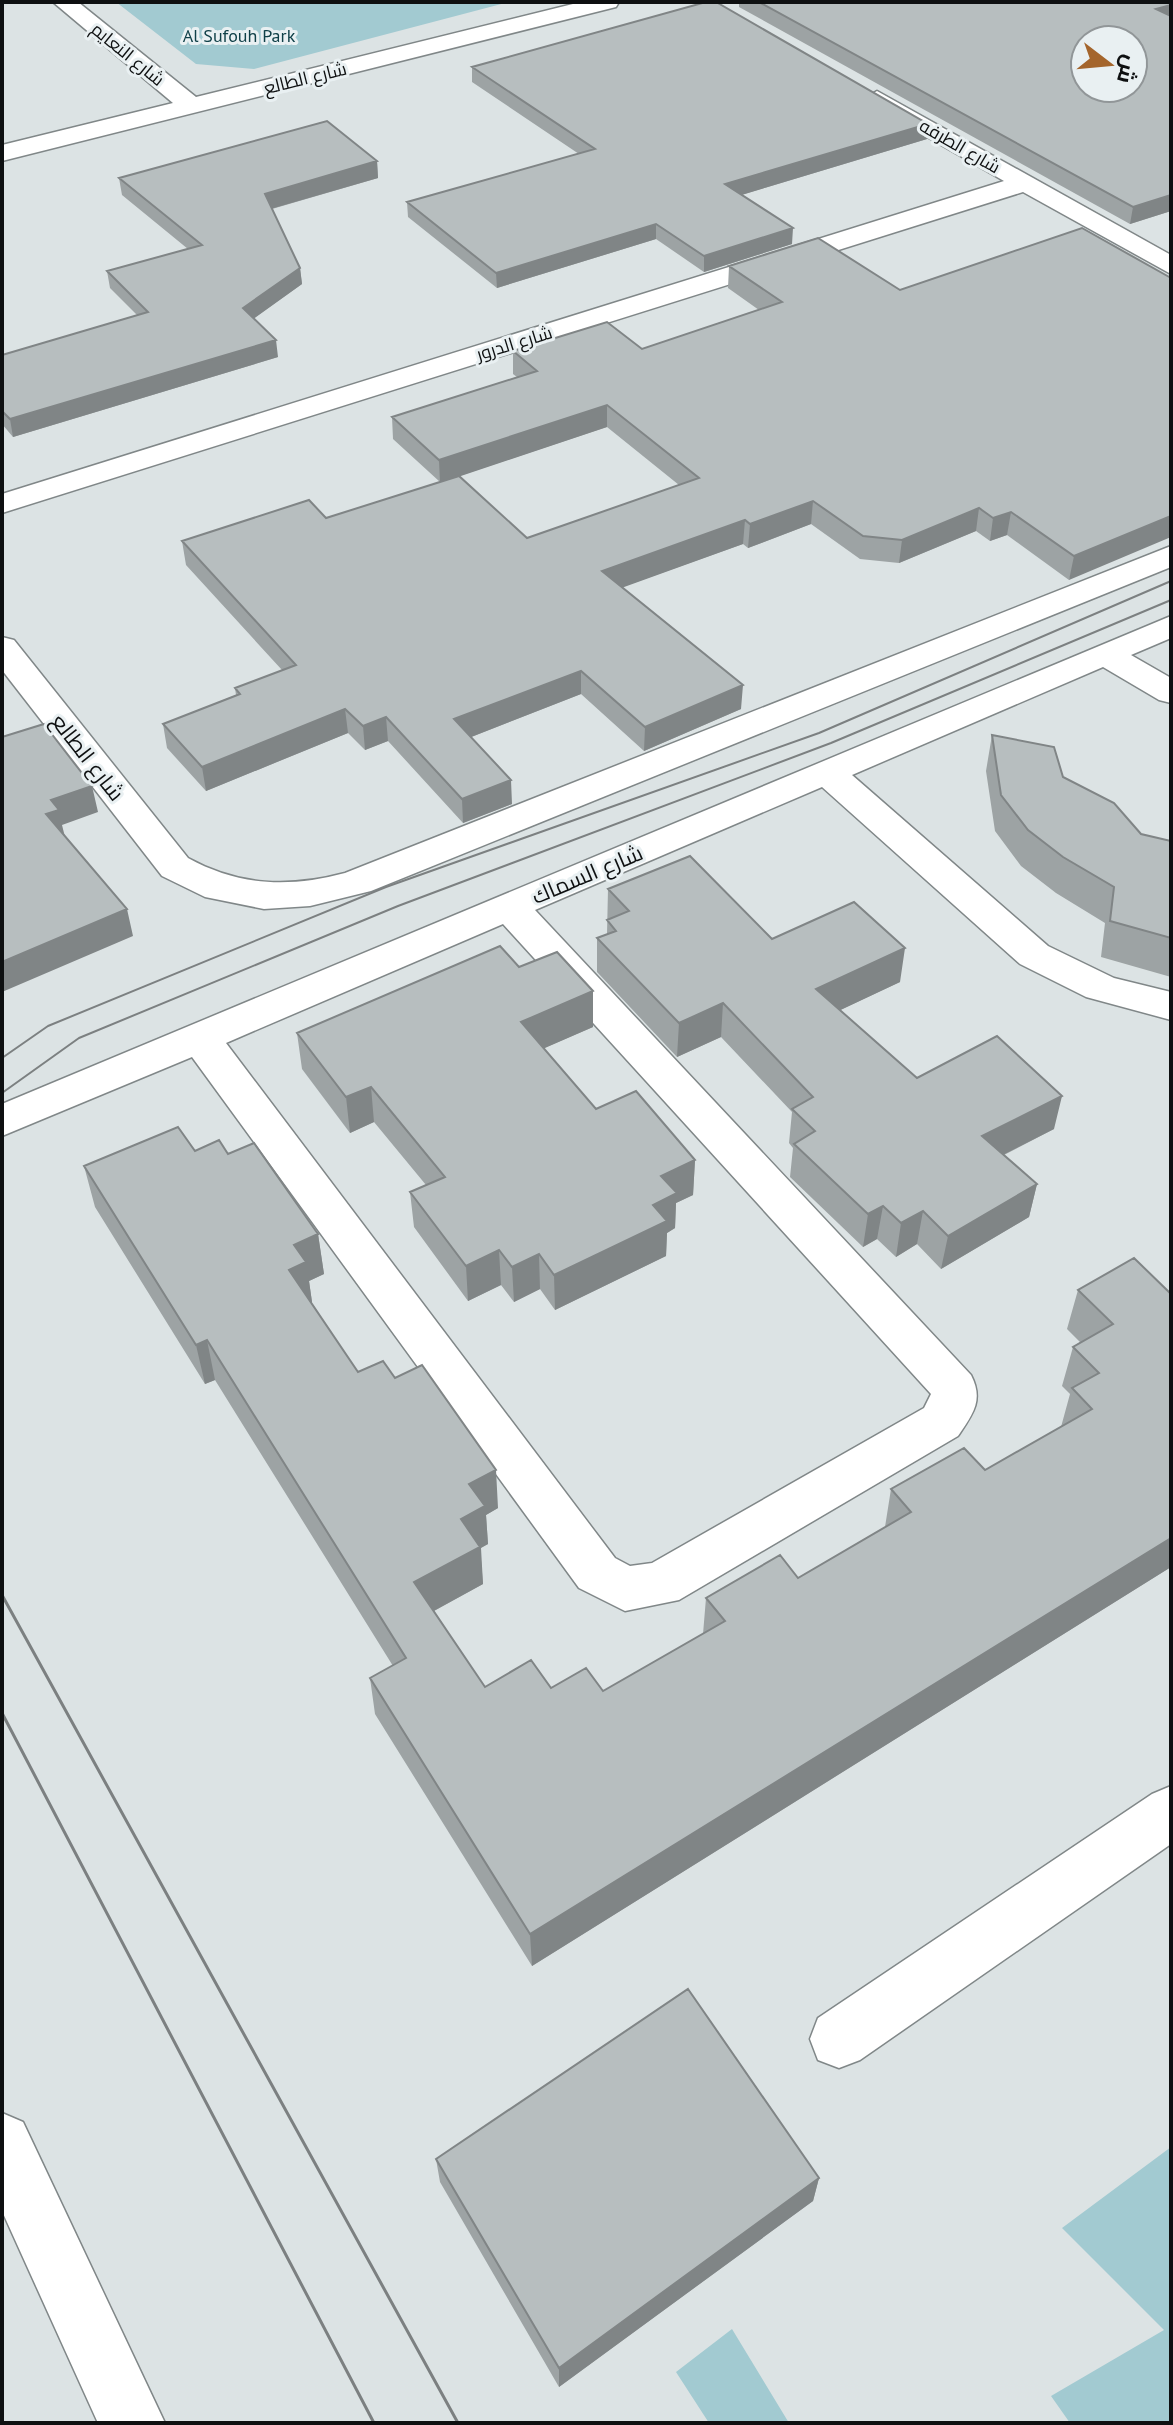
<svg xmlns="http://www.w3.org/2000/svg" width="1173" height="2425" viewBox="0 0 1173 2425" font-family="'PT Sans',Cairo,sans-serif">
<rect width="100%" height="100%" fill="#dce3e4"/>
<path fill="#a2cad1" d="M 116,2 L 509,2 L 254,69 L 196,64 Z
M 1171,2147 L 1171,2423 L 1070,2423 L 1051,2396 L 1164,2330 L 1062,2228 Z
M 732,2329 L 789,2423 L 709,2423 L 676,2372 Z"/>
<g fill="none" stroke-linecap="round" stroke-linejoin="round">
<g stroke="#808788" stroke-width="3">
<path id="minor" d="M 53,2 L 78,2 L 196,97 L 581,2 L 619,2 L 616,7 L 2,161 L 2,145 L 173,103 Z
M 877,91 L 1171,255 L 1171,274 L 1023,192 L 2,513 L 2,494 L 1004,181 L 868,103 L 865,98 Z
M 1171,546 L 1171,567 L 371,891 L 310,906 L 264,909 L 205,897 L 162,876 L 2,670 L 2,637 L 14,640 L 188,858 C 239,886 289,888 345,873 Z
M 1171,616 L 1171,638 L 1131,655 L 1171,678 L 1171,703 L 1159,700 L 1103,667 L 852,775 L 1048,946 L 1114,978 L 1171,992 L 1171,1020 L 1086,997 L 1020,964 L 822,787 L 535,910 L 971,1375 C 984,1400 973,1414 958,1436 L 679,1600 L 625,1611 L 579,1588 L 192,1057 L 2,1136 L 2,1104 ZM 503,924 L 931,1394 L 924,1408 L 652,1563 L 630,1566 L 615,1558 L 226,1043 Z
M 1171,1786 L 1171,1844 L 860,2060 L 839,2068 L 818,2060 L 810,2039 L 818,2018 L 1152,1794 Z
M 2,2113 L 23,2122 L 165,2423 L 98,2423 L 2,2211 Z"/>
</g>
<use href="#minor" fill="#fff" fill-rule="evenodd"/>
<path stroke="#7c8081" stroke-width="2" d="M 2,1058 L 48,1026 L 386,887 L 819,733 L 1171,581
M 2,1093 L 79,1038 L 398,906 L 831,743 L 1171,600"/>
<path stroke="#7c8081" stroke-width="3" d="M 2,1595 L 458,2423
M 2,1713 L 374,2423"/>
</g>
<path fill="#9da3a4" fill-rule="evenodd" d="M 739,2 L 1171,2 L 1171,211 L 1130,224 L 739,7 Z
M 472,67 L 928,124 L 927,139 L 741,195 L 792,244 L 704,272 L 656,239 L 497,288 L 408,217 L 407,202 L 579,154 L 472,82 Z
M 377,161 L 378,178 L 272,209 L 300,268 L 302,284 L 254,318 L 278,357 L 13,437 L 2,424 L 2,355 L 137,315 L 110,288 L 107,271 L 188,249 L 122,195 L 119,178 Z
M 729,266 L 900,290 L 1171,278 L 1069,580 L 1007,535 L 990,541 L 976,531 L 899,563 L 860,559 L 811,524 L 748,548 L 743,544 L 622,587 L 741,709 L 644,751 L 581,694 L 471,737 L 512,804 L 463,823 L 388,741 L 365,750 L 348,733 L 206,791 L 167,748 L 163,724 L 236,695 L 235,688 L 282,670 L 186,565 L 182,541 L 326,518 L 440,482 L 393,439 L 392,417 L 517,377 L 513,374 L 513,351 L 642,349 L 759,310 L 728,288 ZM 607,427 L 679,485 L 527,538 L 459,476 Z
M 992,735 L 1063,777 L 1141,834 L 1171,841 L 1171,977 L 1101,957 L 1105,923 L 1056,893 L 1021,866 L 995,831 L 986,771 Z
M 608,889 L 772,939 L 900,982 L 840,1010 L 917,1078 L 1054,1129 L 1004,1155 L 1037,1184 L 1029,1217 L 941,1269 L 917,1244 L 896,1257 L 877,1239 L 863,1247 L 790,1177 L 793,1148 L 789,1143 L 792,1112 L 721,1037 L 677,1057 L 597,972 L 597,938 L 607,934 Z
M 519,967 L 593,991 L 593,1027 L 544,1048 L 596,1109 L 695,1160 L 693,1195 L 676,1203 L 675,1228 L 667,1233 L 666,1256 L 555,1310 L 540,1289 L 514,1302 L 501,1285 L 468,1301 L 414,1227 L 410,1192 L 426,1185 L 374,1122 L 350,1133 L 302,1069 L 297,1033 Z
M 195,1151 L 228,1154 L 318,1234 L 324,1274 L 309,1281 L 312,1302 L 311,1302 L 358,1372 L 395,1378 L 498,1508 L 486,1515 L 488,1544 L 480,1548 L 483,1584 L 434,1611 L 485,1687 L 551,1688 L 603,1691 L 703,1634 L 706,1598 L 798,1578 L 885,1527 L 891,1489 L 985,1470 L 1061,1427 L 1070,1394 L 1062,1386 L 1073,1347 L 1080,1342 L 1067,1329 L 1078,1290 L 1134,1258 L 1171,1567 L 532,1966 L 375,1714 L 370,1678 L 393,1666 L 215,1380 L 205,1384 L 95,1207 L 84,1166 Z
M 436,2159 L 819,2178 L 813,2201 L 559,2387 L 440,2182 Z"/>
<path fill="#808586" d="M 1171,5 L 1171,19 L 1156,9 Z
M 928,124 L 927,139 L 725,200 L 725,184 Z
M 377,161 L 378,178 L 267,210 L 265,194 Z
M 1171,195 L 1171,211 L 1130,224 L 1133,207 Z
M 656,224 L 656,239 L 497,288 L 496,273 Z
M 793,228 L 792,244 L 704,272 L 704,256 Z
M 300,268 L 302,284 L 245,325 L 243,308 Z
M 276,340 L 278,357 L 13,437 L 10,419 Z
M 607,405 L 607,427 L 440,483 L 439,460 Z
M 813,501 L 811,524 L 748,548 L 750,524 Z
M 979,508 L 976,531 L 899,563 L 902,540 Z
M 1011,512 L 1007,535 L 990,541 L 993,518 Z
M 1171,516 L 1171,537 L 1069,580 L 1074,556 Z
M 745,520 L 743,544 L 602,595 L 602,571 Z
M 581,671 L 581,694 L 456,743 L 454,719 Z
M 743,685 L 741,709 L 644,751 L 645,727 Z
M 345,709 L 348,733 L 206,791 L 202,767 Z
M 386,717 L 388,741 L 365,750 L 363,726 Z
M 511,780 L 512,804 L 463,823 L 462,799 Z
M 92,786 L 98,812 L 62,825 L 65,837 L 46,814 L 51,800 Z
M 127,909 L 133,936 L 2,992 L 2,962 Z
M 905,948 L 900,982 L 813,1023 L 816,989 Z
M 593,991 L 593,1027 L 522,1058 L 521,1022 Z
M 723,1003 L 721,1037 L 677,1057 L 679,1023 Z
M 371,1087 L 374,1122 L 350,1133 L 346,1097 Z
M 1062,1096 L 1054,1129 L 975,1169 L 982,1136 Z
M 695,1160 L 693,1195 L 676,1203 L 675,1228 L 667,1233 L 666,1256 L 555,1310 L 554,1275 L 653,1205 L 661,1176 Z
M 1037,1184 L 1029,1217 L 941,1269 L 948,1236 Z
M 883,1206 L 877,1239 L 863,1247 L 868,1214 Z
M 923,1211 L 917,1244 L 896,1257 L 901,1223 Z
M 318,1234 L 324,1274 L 309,1281 L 312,1302 L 295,1310 L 289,1270 L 294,1245 Z
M 499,1250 L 501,1285 L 468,1301 L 466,1266 Z
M 539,1254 L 540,1289 L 514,1302 L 512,1267 Z
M 207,1340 L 215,1380 L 205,1384 L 196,1345 Z
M 496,1470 L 498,1508 L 486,1515 L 488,1544 L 481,1548 L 483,1584 L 419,1619 L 414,1582 L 461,1519 L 469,1484 Z
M 1171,1538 L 1171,1567 L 532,1966 L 530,1934 Z
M 819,2178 L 813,2201 L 559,2387 L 559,2368 Z"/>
<path fill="#b7bebf" stroke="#808586" stroke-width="2" fill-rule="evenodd" d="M 706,2 L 716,2 L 928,124 L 725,184 L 793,228 L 704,256 L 656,224 L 496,273 L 407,202 L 595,149 L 472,67 Z
M 759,2 L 1171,2 L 1171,5 L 1156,9 L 1171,16 L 1171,195 L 1133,207 ZM 1085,40 L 1133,40 L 1133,88 L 1085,88 Z
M 327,121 L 377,161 L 265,194 L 300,268 L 243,308 L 276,340 L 10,419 L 2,411 L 2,355 L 148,312 L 107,271 L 202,245 L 119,178 Z
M 1082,228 L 1171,278 L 1171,516 L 1074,556 L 1011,512 L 993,518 L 979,508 L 902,540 L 863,536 L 813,501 L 750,524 L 745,520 L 602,571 L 743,685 L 645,727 L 581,671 L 454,719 L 511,780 L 462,799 L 386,717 L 363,726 L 345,709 L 202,767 L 163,724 L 240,694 L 235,688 L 296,665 L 182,541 L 309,500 L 326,518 L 459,476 L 527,538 L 699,478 L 607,405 L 439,460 L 392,417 L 537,371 L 513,351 L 607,322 L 642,349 L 782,302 L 729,266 L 818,238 L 900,290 Z
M 44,724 L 92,786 L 51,800 L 59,810 L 46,814 L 127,909 L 2,962 L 2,737 Z
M 992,735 L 1054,747 L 1063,777 L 1114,803 L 1141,834 L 1171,841 L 1171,938 L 1110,921 L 1114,887 L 1063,857 L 1028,830 L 1001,795 Z
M 690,856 L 772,939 L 854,902 L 905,948 L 816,989 L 917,1078 L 997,1036 L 1062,1096 L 982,1136 L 1037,1184 L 948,1236 L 923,1211 L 901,1223 L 883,1206 L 868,1214 L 794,1144 L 815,1131 L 792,1109 L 813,1097 L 723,1003 L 679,1023 L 597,938 L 616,931 L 607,920 L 629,911 L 608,889 Z
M 500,946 L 519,967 L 557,952 L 593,991 L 521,1022 L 596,1109 L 636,1091 L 695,1160 L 661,1176 L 677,1193 L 653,1205 L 667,1221 L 554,1275 L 539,1254 L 512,1267 L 499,1250 L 466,1266 L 410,1192 L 445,1177 L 371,1087 L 346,1097 L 297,1033 Z
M 178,1127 L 195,1151 L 219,1140 L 228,1154 L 254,1143 L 318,1234 L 294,1245 L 306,1262 L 289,1270 L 358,1372 L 383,1361 L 395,1378 L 422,1365 L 496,1470 L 469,1484 L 485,1506 L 461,1519 L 480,1547 L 414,1582 L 485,1687 L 531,1660 L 551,1688 L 586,1668 L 603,1691 L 725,1621 L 706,1598 L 780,1555 L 798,1578 L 911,1512 L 891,1489 L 964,1448 L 985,1470 L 1092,1409 L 1072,1388 L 1099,1373 L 1073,1347 L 1113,1324 L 1078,1290 L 1134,1258 L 1171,1294 L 1171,1538 L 530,1934 L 370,1678 L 406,1658 L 207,1340 L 196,1345 L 84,1166 Z
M 688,1989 L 819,2178 L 559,2368 L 436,2159 Z"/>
<g text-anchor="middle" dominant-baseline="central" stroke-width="6" stroke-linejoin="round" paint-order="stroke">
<g font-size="18" fill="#104048" stroke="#e9f0f2">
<text x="239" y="35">Al Sufouh Park</text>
</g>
<g font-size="18" fill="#0e1011" stroke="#e9f0f2">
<text transform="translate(128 54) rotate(39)">شارع النعايم</text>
<text transform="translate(305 78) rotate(-14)">شارع الطالع</text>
<text transform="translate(960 146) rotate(30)">شارع الطرفه</text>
<text transform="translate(514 343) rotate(-17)">شارع الدرور</text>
</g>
<g font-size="22" fill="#0e1011" stroke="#e9f0f2">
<text transform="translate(88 757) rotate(52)">شارع الطالع</text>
<text transform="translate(587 874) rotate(-23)">شارع السماك</text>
</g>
</g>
<rect width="1173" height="2425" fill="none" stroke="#0e1011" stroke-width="8"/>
<g transform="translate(1109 64) rotate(106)"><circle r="38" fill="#e9f0f2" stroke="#919698" stroke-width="2"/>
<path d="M0-6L14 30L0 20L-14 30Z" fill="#a4652c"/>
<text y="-12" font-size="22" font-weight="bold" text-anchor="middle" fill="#0e1011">ش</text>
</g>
</svg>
